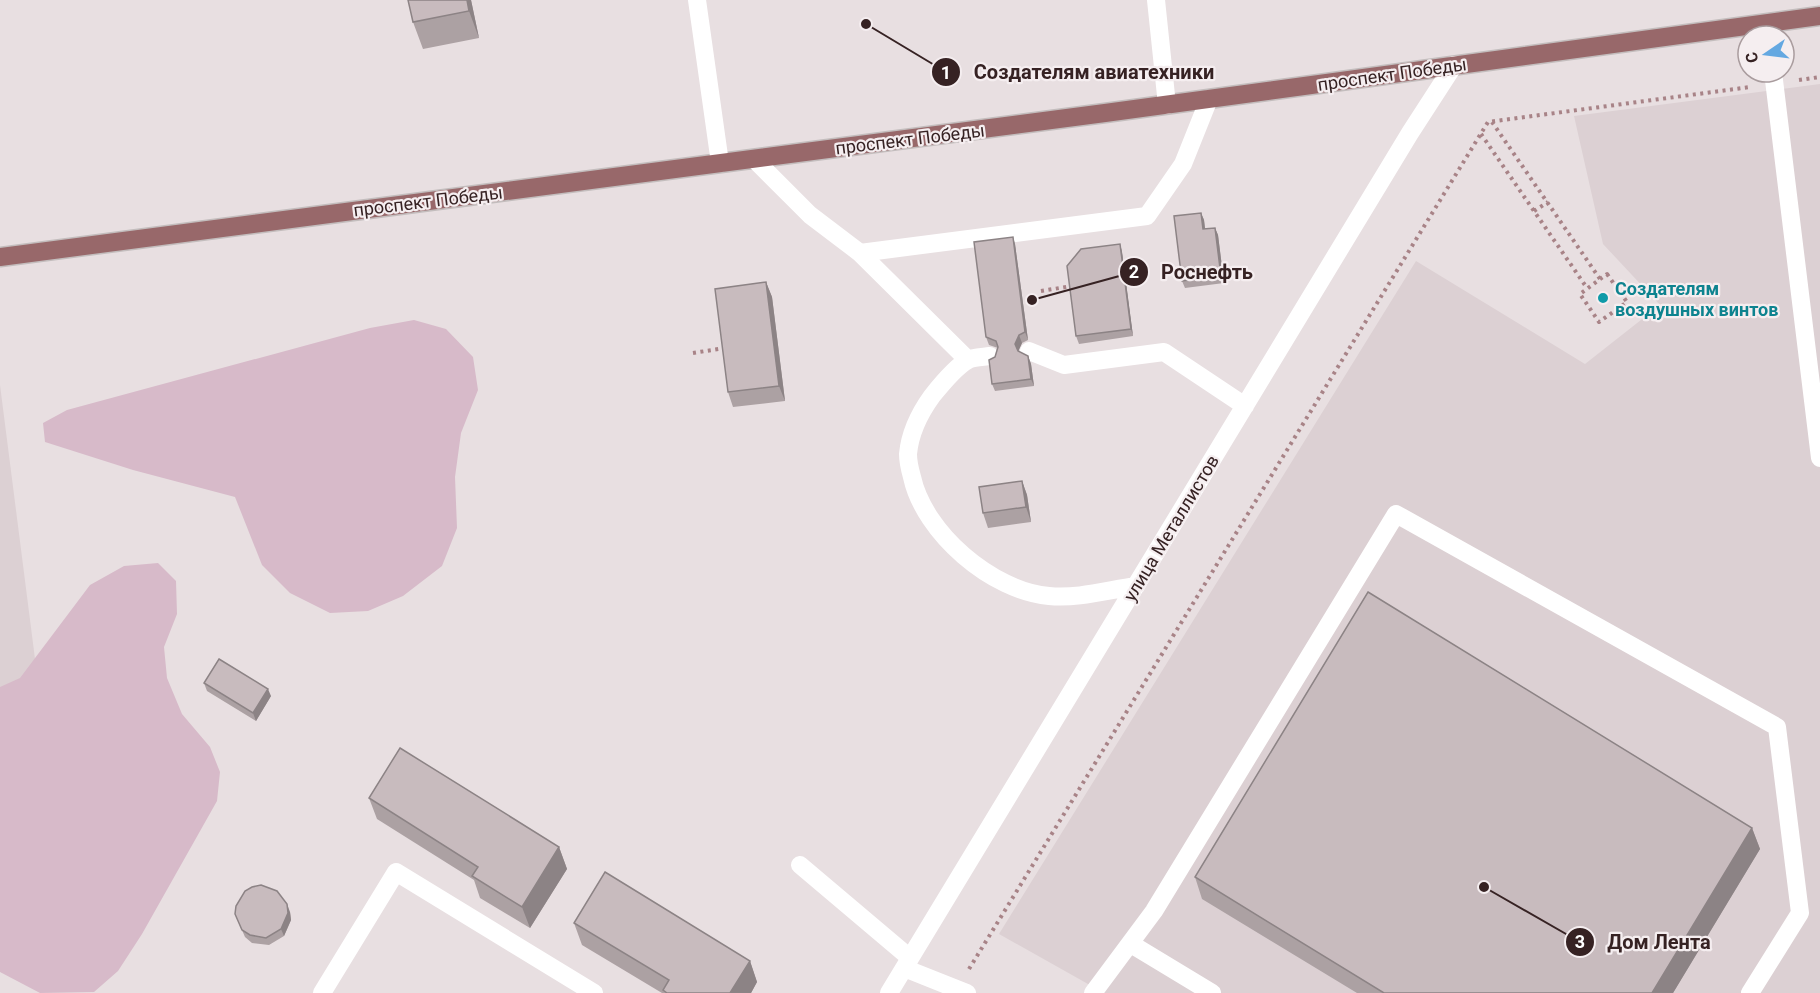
<svg xmlns="http://www.w3.org/2000/svg" width="1820" height="993" viewBox="0 0 1820 993" font-family="Roboto,sans-serif">
<rect width="100%" height="100%" fill="#e8dfe1"/>
<path fill="#dcd0d3" d="M 1820,84 L 1820,993 L 1104,993 L 999,934 L 1416,261 L 1585,364 L 1660,305 L 1603,244 L 1574,116 Z
M 0,385 L 46,745 L 0,752 Z"/>
<path fill="#d7bac9" d="M 414,320 L 446,329 L 473,357 L 478,390 L 461,433 L 455,477 L 457,528 L 442,566 L 403,596 L 368,611 L 330,613 L 290,593 L 262,565 L 235,497 L 133,470 L 45,442 L 43,423 L 67,410 L 370,328 Z
M 158,563 L 176,581 L 177,614 L 164,647 L 167,678 L 182,714 L 210,747 L 220,772 L 217,801 L 142,934 L 118,971 L 94,992 L 40,993 L 0,972 L 0,687 L 20,678 L 90,585 L 124,566 Z"/>
<g fill="none" stroke-linecap="round" stroke-linejoin="round">
<g stroke="#c3bdbd" stroke-width="21">
<path id="major" d="M 0,257 L 1105,113 L 1820,16"/>
</g>
<path stroke="#a88387" stroke-width="4" stroke-dasharray="3 4.5" stroke-linecap="butt" d="M 1799,80 L 1820,77
M 1492,122 L 1600,279
M 1481,134 L 1587,288
M 1534,211 L 1548,202
M 1607,274 L 1627,302 L 1599,322 L 1580,294 Z
M 1041,291 L 1072,286
M 693,353 L 725,348
M 969,969 L 1488,122 L 1750,87"/>
<path stroke="#fff" stroke-width="18" d="M 697,0 L 720,163
M 1156,0 L 1167,105
M 1773,72 L 1820,458
M 754,159 L 810,215 L 860,253 L 1147,216 L 1183,164 L 1209,99
M 860,253 L 968,360
M 1029,351 L 1064,365 L 1164,352 L 1245,406
M 990,356 C 984,357 973,357 968,360 C 957,366 940,386 932,396 C 919,414 910,432 908,454 C 908,461 910,470 912,477 C 924,533 992,591 1049,596 C 1077,599 1108,590 1136,586
M 800,865 L 910,958
M 1131,944 L 1212,993
M 904,968 L 967,993
M 322,993 L 396,872 L 594,993
M 889,993 L 1410,133 L 1454,65
M 1093,993 L 1154,911 L 1396,514 L 1777,727 L 1800,913 L 1750,993"/>
<use href="#major" stroke="#98686a" stroke-width="18"/>
</g>
<path fill="#aca1a3" d="M 471,0 L 479,38 L 423,49 L 413,22 Z
M 1201,213 L 1204,220 L 1205,229 L 1215,228 L 1218,235 L 1224,283 L 1185,288 L 1182,281 Z
M 1015,244 L 1028,340 L 1022,343 L 1018,351 L 1028,356 L 1031,364 L 1034,386 L 995,391 L 992,384 L 995,357 L 998,348 L 989,345 L 986,337 Z
M 1120,244 L 1122,252 L 1133,336 L 1079,344 L 1076,336 Z
M 766,282 L 772,297 L 785,401 L 733,407 L 728,392 Z
M 1022,481 L 1027,495 L 1031,522 L 988,528 L 983,513 Z
M 204,683 L 271,696 L 256,721 L 207,691 Z
M 369,798 L 559,847 L 567,869 L 530,928 L 480,898 L 474,880 L 377,819 Z
M 1752,828 L 1760,849 L 1673,993 L 1357,993 L 1202,899 L 1195,877 Z
M 290,912 L 291,920 L 284,936 L 269,945 L 252,943 L 245,937 L 235,914 Z
M 574,923 L 750,961 L 757,982 L 751,993 L 662,993 L 582,945 Z"/>
<path fill="#8c8385" d="M 467,0 L 471,0 L 479,38 L 469,11 Z
M 1201,213 L 1204,220 L 1206,237 L 1203,229 Z
M 1215,228 L 1218,235 L 1224,283 L 1221,276 Z
M 1013,237 L 1015,244 L 1028,340 L 1025,332 Z
M 1120,244 L 1122,252 L 1133,336 L 1131,329 Z
M 766,282 L 772,297 L 785,401 L 779,386 Z
M 1019,335 L 1022,343 L 1018,352 L 1015,344 Z
M 1028,356 L 1031,364 L 1034,386 L 1031,379 Z
M 1022,481 L 1027,495 L 1031,522 L 1026,507 Z
M 268,689 L 271,696 L 256,721 L 253,713 Z
M 1752,828 L 1760,849 L 1673,993 L 1652,993 Z
M 559,847 L 567,869 L 530,928 L 522,907 Z
M 287,904 L 290,912 L 291,920 L 284,936 L 281,929 Z
M 750,961 L 757,982 L 751,993 L 730,993 Z"/>
<path fill="#c8bbbe" stroke="#8c8385" stroke-width="1.5" d="M 408,0 L 467,0 L 469,11 L 413,22 Z
M 1201,213 L 1203,229 L 1215,228 L 1221,276 L 1182,281 L 1174,216 Z
M 1013,237 L 1025,332 L 1019,335 L 1015,344 L 1018,351 L 1028,356 L 1031,379 L 992,384 L 989,360 L 995,357 L 998,347 L 996,341 L 986,337 L 974,242 Z
M 1120,244 L 1131,329 L 1076,336 L 1067,266 L 1081,249 Z
M 766,282 L 779,386 L 728,392 L 715,289 Z
M 1022,481 L 1026,507 L 983,513 L 979,487 Z
M 1368,592 L 1752,828 L 1652,993 L 1384,993 L 1195,877 Z
M 219,659 L 268,689 L 253,713 L 204,683 Z
M 400,748 L 559,847 L 522,907 L 472,876 L 478,867 L 369,798 Z
M 605,872 L 750,961 L 730,993 L 667,993 L 663,990 L 669,980 L 574,923 Z
M 261,885 L 277,891 L 287,904 L 288,913 L 281,929 L 266,938 L 250,935 L 242,930 L 235,914 L 236,906 L 245,891 L 252,887 Z"/>
<circle fill="#0f9aa8" stroke="#f5eef0" stroke-width="2" cx="1603" cy="298" r="6"/>
<g text-anchor="middle" dominant-baseline="central" stroke-width="4.5" stroke-linejoin="round" paint-order="stroke">
<g font-size="18" fill="#362223" stroke="#f5eef0">
<text transform="translate(1392 74) rotate(-8)">проспект Победы</text>
<text transform="translate(910 139) rotate(-7)">проспект Победы</text>
<text transform="translate(428 201) rotate(-7)">проспект Победы</text>
<text transform="translate(1171 528) rotate(-59)">улица Металлистов</text>
</g>
<g font-size="18" font-weight="bold" fill="#0d838f" stroke="#f5eef0" text-anchor="start">
<text x="1615" y="288">Создателям<tspan x="1615" dy="21">воздушных винтов</tspan></text>
</g>
</g>
<path fill="none" stroke="#362223" stroke-width="2" d="M866 24L946 72M1032 300L1134 272M1484 887L1580 942"/>
<g fill="#362223" stroke="#f5eef0" stroke-width="2">
<circle cx="866" cy="24" r="6"/>
<circle cx="1032" cy="300" r="6"/>
<circle cx="1484" cy="887" r="6"/>
<circle cx="946" cy="72" r="15"/>
<circle cx="1134" cy="272" r="15"/>
<circle cx="1580" cy="942" r="15"/>
</g>
<g font-size="18" text-anchor="middle" font-weight="bold" fill="#fff">
<text x="946" y="79">1</text>
<text x="1134" y="278">2</text>
<text x="1580" y="948">3</text>
</g>
<g font-size="20" text-anchor="middle" font-weight="bold" fill="#362223" stroke="#f5eef0" stroke-width="4.5" stroke-linejoin="round" paint-order="stroke">
<text x="1094" y="79">Создателям авиатехники</text>
<text x="1207" y="279">Роснефть</text>
<text x="1659" y="949">Дом Лента</text>
</g>
<g transform="translate(1766 54) rotate(256)"><circle r="28" fill="#f5eef0" stroke="#a99c9e" stroke-width="1.5"/>
<path d="M0-4.5L10 22L0 15L-10 22Z" fill="#64a8e1"/>
<text y="-9" font-size="16" font-weight="bold" text-anchor="middle" fill="#362223">С</text>
</g>
</svg>
